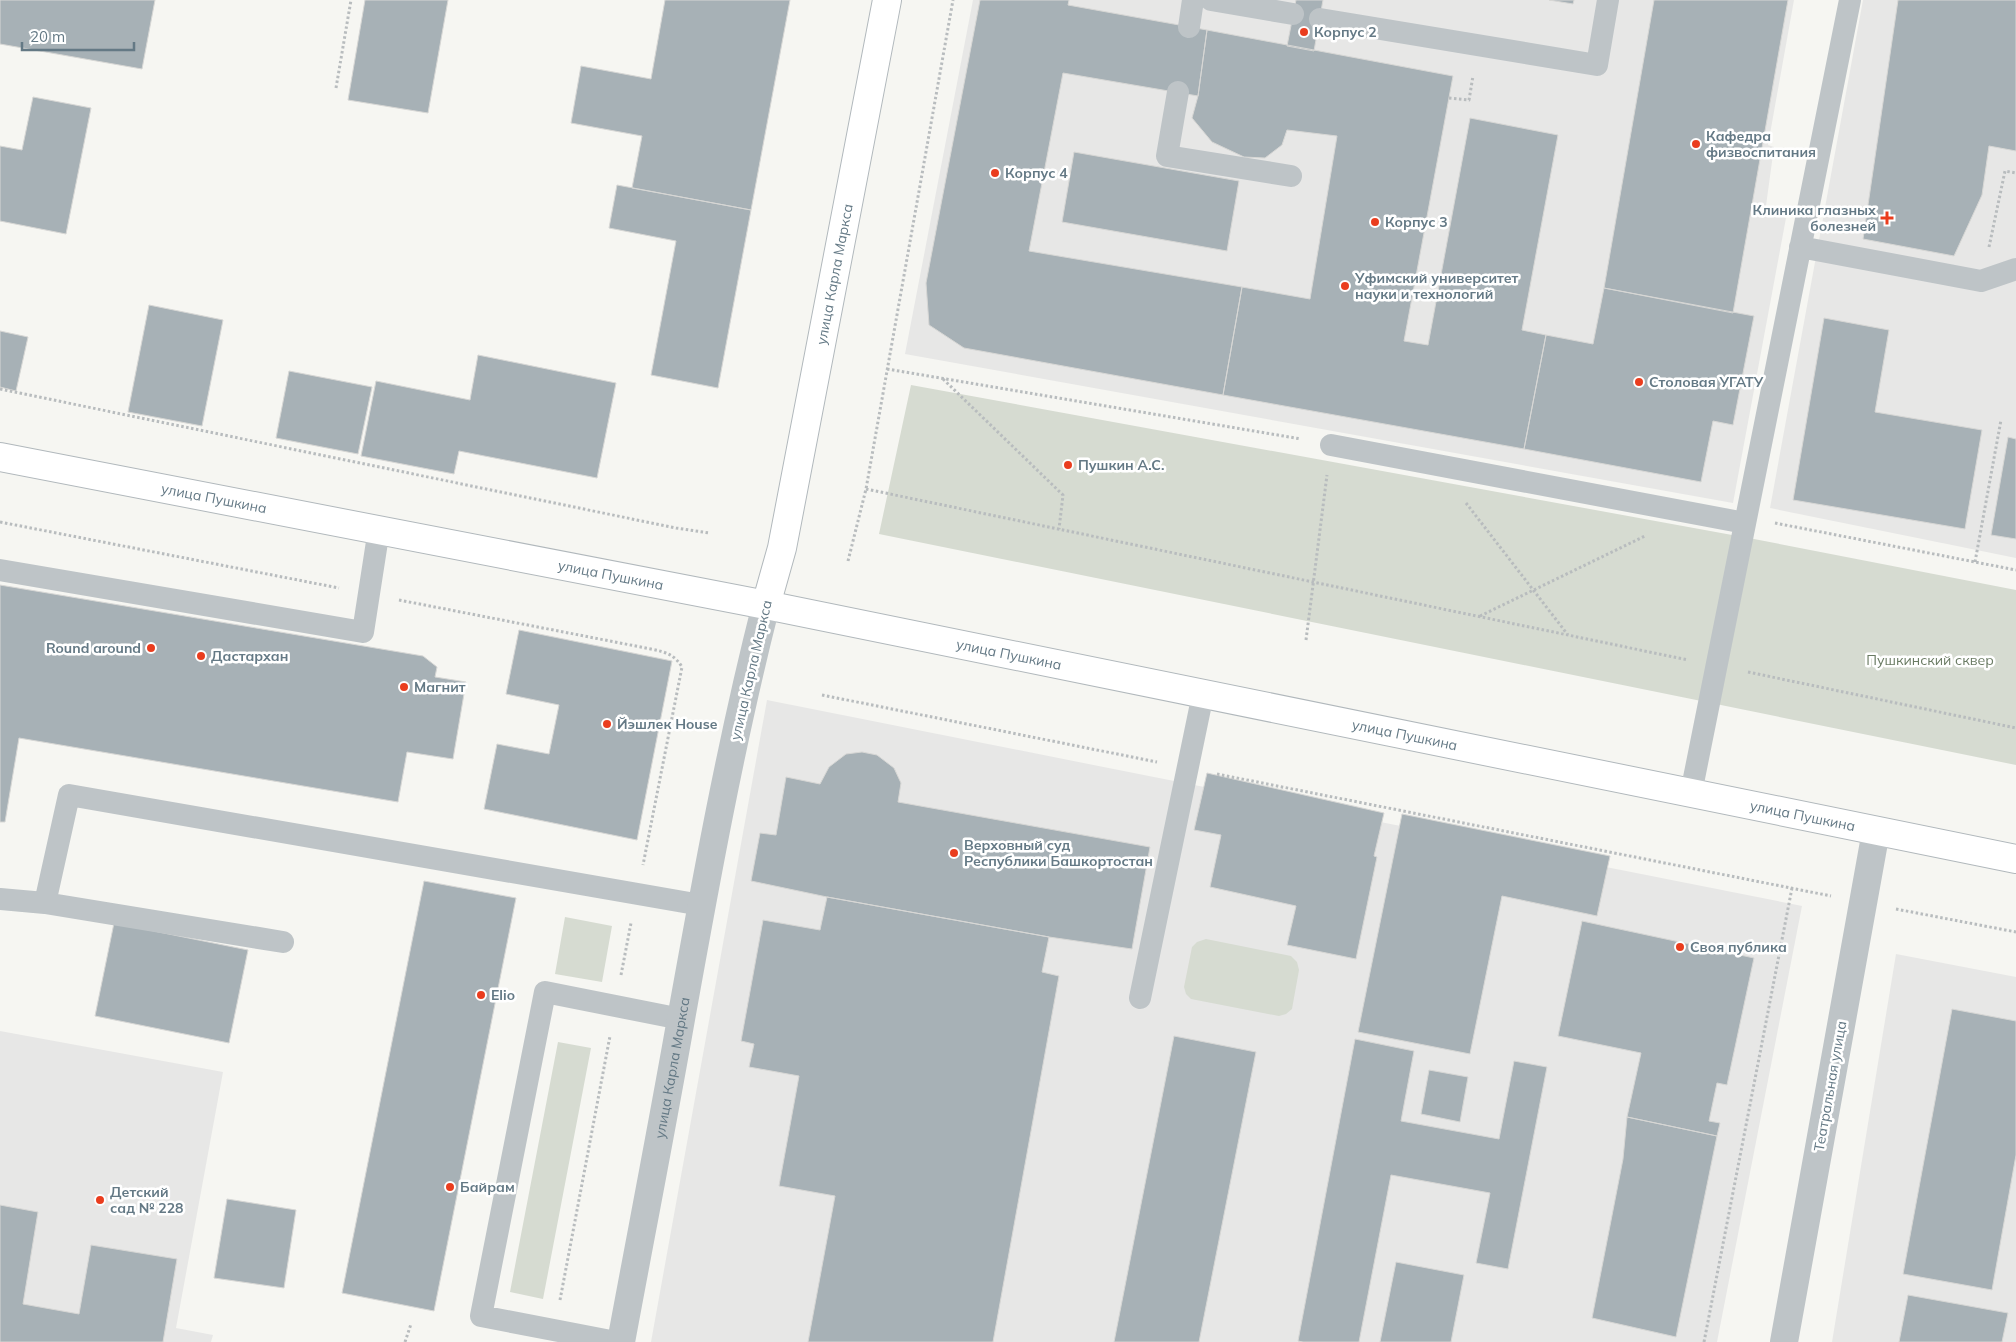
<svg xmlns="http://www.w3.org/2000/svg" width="2016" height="1342" viewBox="0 0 2016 1342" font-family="Mulish,sans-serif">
<rect width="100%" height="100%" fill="#f6f6f2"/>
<path fill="#e7e7e6" d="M 973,0 L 1794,0 L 1768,145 L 1774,147 L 1765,213 L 1786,218 L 1733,503 L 905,354 Z
M 1863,0 L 2016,0 L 2016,558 L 1770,508 Z
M 767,700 L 1802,906 L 1717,1342 L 651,1342 Z
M 1896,954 L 2016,977 L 2016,1342 L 1832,1342 Z
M 0,1031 L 223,1072 L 176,1328 L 213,1335 L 211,1342 L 0,1342 Z"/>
<path fill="#d6dbd1" d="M 911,385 L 1754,539 L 2016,590 L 2016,765 L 879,534 Z
M 565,917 L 612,926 L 602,982 L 555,974 Z
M 1206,939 L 1291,956 L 1297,962 L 1299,970 L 1292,1009 L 1286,1014 L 1279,1016 L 1191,999 L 1186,994 L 1184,987 L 1192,947 L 1197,942 Z
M 558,1042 L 591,1048 L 543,1299 L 510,1292 Z"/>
<path fill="#a7b1b6" stroke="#d7d7d5" d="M 0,0 L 155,0 L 142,69 L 0,44 Z
M 365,0 L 448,0 L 428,113 L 348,100 Z
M 665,0 L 790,0 L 751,210 L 632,188 L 642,136 L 571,123 L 581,66 L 651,79 Z
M 980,0 L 1069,0 L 1068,5 L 1207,30 L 1198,96 L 1063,73 L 1029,251 L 1242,287 L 1223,395 L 964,348 L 929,325 L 926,283 Z
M 1296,0 L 1323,0 L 1314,51 L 1287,46 Z
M 1549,0 L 1574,0 L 1573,4 Z
M 1654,0 L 1788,0 L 1733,313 L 1604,288 Z
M 1898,0 L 2016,0 L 2016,151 L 1989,146 L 1982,195 L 1954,256 L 1863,239 Z
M 1207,30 L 1453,76 L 1404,341 L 1428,345 L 1470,118 L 1558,135 L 1522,330 L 1546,335 L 1524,449 L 1223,395 L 1242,287 L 1310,299 L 1337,136 L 1287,130 L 1282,145 L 1265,158 L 1244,157 L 1212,142 L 1192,118 L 1198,96 Z
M 33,97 L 91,108 L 66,234 L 0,221 L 0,146 L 22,150 Z
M 1074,152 L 1239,181 L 1227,251 L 1062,222 Z
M 617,185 L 751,210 L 718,388 L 651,375 L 676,241 L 609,228 Z
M 1604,288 L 1754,316 L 1733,425 L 1713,421 L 1701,482 L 1524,449 L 1546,335 L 1593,344 Z
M 149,305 L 223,320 L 202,426 L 128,412 Z
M 1824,318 L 1889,330 L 1875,412 L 1982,430 L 1965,529 L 1793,500 Z
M 0,331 L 28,337 L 16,391 L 0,387 Z
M 478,355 L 616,383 L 597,478 L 459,451 L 454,474 L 361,456 L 376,381 L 470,400 Z
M 289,371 L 372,387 L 358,454 L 276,438 Z
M 2008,437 L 2016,439 L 2016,539 L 1991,535 Z
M 0,585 L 423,656 L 437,667 L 435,677 L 466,682 L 453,759 L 407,752 L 398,802 L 19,738 L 5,822 L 0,822 Z
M 519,630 L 672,661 L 637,840 L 484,809 L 497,744 L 549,754 L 559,705 L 506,694 Z
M 862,752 L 877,755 L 894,768 L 901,783 L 898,802 L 1150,847 L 1132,949 L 1049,937 L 827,897 L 751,881 L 760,833 L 776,835 L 786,777 L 820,784 L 829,767 L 846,754 Z
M 1207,773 L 1384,813 L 1374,856 L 1377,857 L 1356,959 L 1287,945 L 1296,906 L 1210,887 L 1221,835 L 1194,830 Z
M 1402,814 L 1610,856 L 1597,916 L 1502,896 L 1470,1054 L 1358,1032 Z
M 424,881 L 516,898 L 434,1311 L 342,1293 Z
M 827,897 L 1049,937 L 1042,972 L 1059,976 L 993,1342 L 808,1342 L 835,1196 L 779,1186 L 799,1076 L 749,1067 L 754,1044 L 741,1041 L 763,920 L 820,930 Z
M 1582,921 L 1754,958 L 1727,1085 L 1717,1083 L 1709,1121 L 1720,1123 L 1717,1136 L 1627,1117 L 1641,1053 L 1558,1036 Z
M 114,923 L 248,950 L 229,1043 L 95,1016 Z
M 1952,1009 L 2016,1021 L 2016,1155 L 1992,1290 L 1903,1274 Z
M 1174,1036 L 1256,1052 L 1199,1342 L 1114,1342 Z
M 1355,1039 L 1414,1051 L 1401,1121 L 1499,1139 L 1514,1061 L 1547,1067 L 1508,1269 L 1476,1263 L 1490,1193 L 1391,1175 L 1359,1342 L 1303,1342 L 1298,1341 Z
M 1429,1070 L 1468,1077 L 1460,1122 L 1421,1114 Z
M 1627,1117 L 1717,1136 L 1676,1337 L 1592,1318 L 1623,1159 Z
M 227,1199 L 296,1210 L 284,1288 L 214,1278 Z
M 0,1205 L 38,1212 L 23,1304 L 79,1314 L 91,1245 L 177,1259 L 163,1342 L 0,1342 Z
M 1396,1262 L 1464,1275 L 1451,1342 L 1380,1342 Z
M 1908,1295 L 2008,1313 L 2002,1342 L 1899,1342 Z"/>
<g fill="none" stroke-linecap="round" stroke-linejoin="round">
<g stroke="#b1b8bc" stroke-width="30">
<g id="secondary">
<path id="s2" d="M 0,457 L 766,605 L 2016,859"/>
<path id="s3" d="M 766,605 L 782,548 L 887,0"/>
</g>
</g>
<path stroke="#b8bcbe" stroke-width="3" stroke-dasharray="2.5 2.5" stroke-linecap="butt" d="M 336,88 L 351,0
M 1449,98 L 1469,100 L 1473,76
M 1989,247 L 2005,171 L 2016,173
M 887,369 L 1301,439
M 943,379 L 1063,495 L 1059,529
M 0,389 L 676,528 L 709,533
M 866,489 L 1688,660
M 1466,503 L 1568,635
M 0,522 L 339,588
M 1775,523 L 2016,570
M 848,561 L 866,489 L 953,0
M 1975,562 L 2001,420
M 399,600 L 651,649 C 665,652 674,654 682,667 L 643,865
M 1480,616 L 1645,536
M 1306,640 L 1327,475
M 1748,672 L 2016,728
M 822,695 L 1157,762
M 1217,774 L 1831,896
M 1896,909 L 2016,932
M 621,975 L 631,923
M 560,1300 L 610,1036
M 405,1342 L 411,1324
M 1704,1342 L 1792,888"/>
<path stroke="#bec4c7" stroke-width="22" d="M 1211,0 L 1293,14
M 1320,19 L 1597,65 L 1608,0
M 1189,27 L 1193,0
M 1178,92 L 1167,156 L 1291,176
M 1800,247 L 1981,281 L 2016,269
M 1331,445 L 1745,523
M 0,570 L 363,632 L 379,529
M 1691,793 L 1850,0
M 0,899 L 45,903 L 69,795 L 701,905
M 45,903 L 283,942
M 1140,998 L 1203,694
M 616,1342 L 481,1316 L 545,992 L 681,1019"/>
<path stroke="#bec4c7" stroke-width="28" d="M 1784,1342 L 1876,831"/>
<path stroke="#bec4c7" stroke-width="28" id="s1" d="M 621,1342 C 641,1234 662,1127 681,1019 C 706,880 731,742 766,605"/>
<use href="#secondary" stroke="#fff" stroke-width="28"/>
</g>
<g fill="#ea3d1e" stroke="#fff" stroke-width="2">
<circle cx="1304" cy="32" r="5"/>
<circle cx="1696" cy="144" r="5"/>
<circle cx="995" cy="173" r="5"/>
<path d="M1884.5 210.5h5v5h5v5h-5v5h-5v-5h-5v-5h5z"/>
<circle cx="1375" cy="222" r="5"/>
<circle cx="1345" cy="286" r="5"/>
<circle cx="1639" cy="382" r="5"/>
<circle cx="1068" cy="465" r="5"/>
<circle cx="151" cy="648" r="5"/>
<circle cx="201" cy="656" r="5"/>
<circle cx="404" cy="687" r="5"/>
<circle cx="607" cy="724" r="5"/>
<circle cx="954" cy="853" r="5"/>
<circle cx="1680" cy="947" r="5"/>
<circle cx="481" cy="995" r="5"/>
<circle cx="450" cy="1187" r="5"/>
<circle cx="100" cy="1200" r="5"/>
</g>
<g text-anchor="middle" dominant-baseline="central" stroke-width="5" stroke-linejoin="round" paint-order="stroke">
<g font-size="14" font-weight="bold" fill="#647985" stroke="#fff" text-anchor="start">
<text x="1314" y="32">Корпус 2</text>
<text x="1706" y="136">Кафедра<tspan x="1706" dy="16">физвоспитания</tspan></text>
<text x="1005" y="173">Корпус 4</text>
<text x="1876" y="210" text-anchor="end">Клиника глазных<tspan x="1876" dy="16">болезней</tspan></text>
<text x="1385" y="222">Корпус 3</text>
<text x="1355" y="278">Уфимский университет<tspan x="1355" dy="16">науки и технологий</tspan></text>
<text x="1649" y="382">Столовая УГАТУ</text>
<text x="1078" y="465">Пушкин А.С.</text>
<text x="141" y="648" text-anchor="end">Round around</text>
<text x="211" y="656">Дастархан</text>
<text x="414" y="687">Магнит</text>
<text x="617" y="724">Йэшлек House</text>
<text x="964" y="845">Верховный суд<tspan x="964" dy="16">Республики Башкортостан</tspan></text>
<text x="1690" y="947">Своя публика</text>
<text x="491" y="995">Elio</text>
<text x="460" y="1187">Байрам</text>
<text x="110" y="1192">Детский<tspan x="110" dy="16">сад № 228</tspan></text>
</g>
<g font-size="14" fill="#647985" stroke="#fff">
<text stroke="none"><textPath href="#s3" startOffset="338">улица Карла Маркса</textPath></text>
<text stroke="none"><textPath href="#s2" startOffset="218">улица Пушкина</textPath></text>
<text stroke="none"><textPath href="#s2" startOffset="622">улица Пушкина</textPath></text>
<text stroke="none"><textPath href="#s2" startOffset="1028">улица Пушкина</textPath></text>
<text transform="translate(751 670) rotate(-77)">улица Карла Маркса</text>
<text stroke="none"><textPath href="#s2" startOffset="1432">улица Пушкина</textPath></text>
<text stroke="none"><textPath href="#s2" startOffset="1838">улица Пушкина</textPath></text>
<text stroke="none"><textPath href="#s1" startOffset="279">улица Карла Маркса</textPath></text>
<text transform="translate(1830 1086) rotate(-80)">Театральная улица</text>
</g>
<g font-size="14" fill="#6a7b63" stroke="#fff">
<text x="1930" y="660">Пушкинский сквер</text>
</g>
</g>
<path d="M22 42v8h112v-8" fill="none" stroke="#647985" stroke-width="2.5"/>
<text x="30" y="42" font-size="15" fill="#647985" stroke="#ffffff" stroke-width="4" paint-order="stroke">20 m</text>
</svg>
